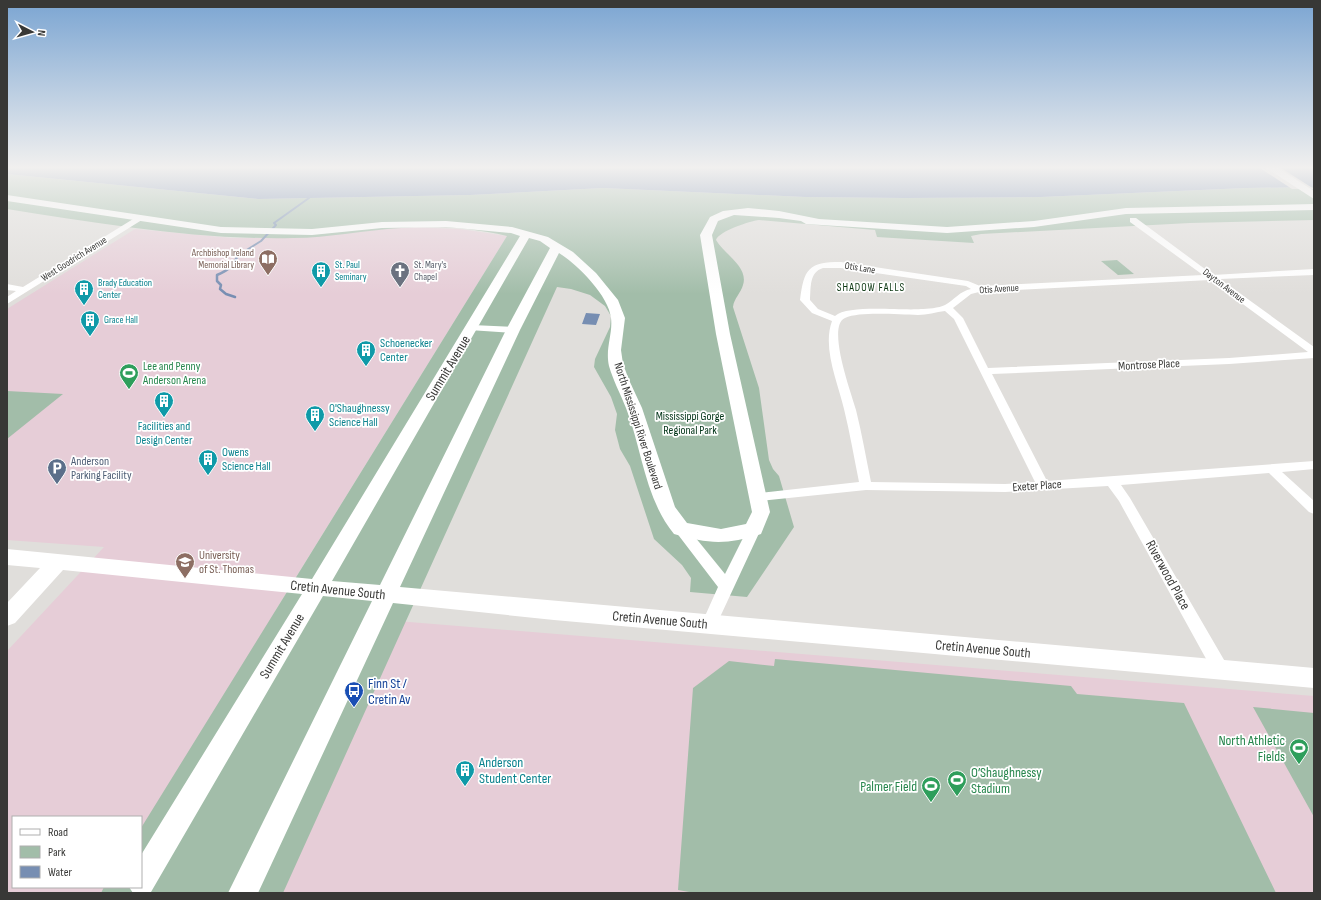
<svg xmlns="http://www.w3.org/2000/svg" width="1321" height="900" viewBox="0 0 1321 900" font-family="'Sofia Sans Condensed',sans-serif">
<rect width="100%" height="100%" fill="#e0dedb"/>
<path fill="#e6cdd7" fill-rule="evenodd" d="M 402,227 L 460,229 L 507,236 L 275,611 L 1314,696 L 1314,893 L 7,893 L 7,651 L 104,547 L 7,540 L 7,309 L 135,229 L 231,238 L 294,238 ZM 13,817 L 141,817 L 141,887 L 13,887 Z"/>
<path fill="#a2bda9" d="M 7,174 L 258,199 L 470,195 L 603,188 L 805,197 L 905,198 L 1041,197 L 1246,188 L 1314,187 L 1314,220 L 1190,223 L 981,234 L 971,236 L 974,243 L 877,237 L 875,230 L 759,220 C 750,221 719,231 716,240 C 724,254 749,267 743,285 C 741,293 734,298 733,307 L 759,388 L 769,460 L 773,469 L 779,476 L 794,527 L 747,597 L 690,592 L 691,578 L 682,565 L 654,539 L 630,466 L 620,449 L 615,430 L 617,414 L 611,397 L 594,367 L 595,359 L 610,327 L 611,316 L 605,306 L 590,295 L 571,289 L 557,287 L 283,893 L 101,893 L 104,887 L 141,887 L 141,828 L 507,236 C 473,228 436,225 401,228 C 365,230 329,238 293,238 C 197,240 102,224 7,209 Z
M 1117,260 L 1134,274 L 1118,275 L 1101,261 Z
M 7,391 L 63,394 L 7,439 Z
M 775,659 L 1071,686 L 1077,694 L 1184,703 L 1276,893 L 695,893 L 678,890 L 693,688 L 729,661 L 774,666 Z
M 1253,707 L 1314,713 L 1314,817 Z"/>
<path fill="#778eb2" d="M 7,168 L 1314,168 L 1314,187 L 1246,188 L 1041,197 L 905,198 L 805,197 L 603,188 L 470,195 L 258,199 L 7,174 Z
M 586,313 L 600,314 L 596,325 L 582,324 Z"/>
<path fill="#e0dedb" d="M 1260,168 L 1281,168 L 1314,189 L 1292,189 Z"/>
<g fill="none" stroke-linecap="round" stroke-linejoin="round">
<path stroke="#778eb2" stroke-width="2" d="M 237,256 L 261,241 L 276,225 L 274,223 L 309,198"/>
<path stroke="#778eb2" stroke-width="2.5" d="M 235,297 L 226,294 L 220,289 L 221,285 L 217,281 L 217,275 C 229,270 233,266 238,255"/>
<path fill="#fff" fill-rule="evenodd" d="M 138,216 L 145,218 L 7,304 L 7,297 L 16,291 L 7,290 L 7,284 L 23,287 Z
M 1130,218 L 1136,218 L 1213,275 L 1314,269 L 1314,275 L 1220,279 L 1314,347 L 1314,358 L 1229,364 L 992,374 L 1047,481 L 1314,461 L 1314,469 L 1282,472 L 1314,501 L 1314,514 L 1309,512 L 1269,473 L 1121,485 L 1130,498 L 1227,665 L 1229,670 L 1227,675 L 1221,677 L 1215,675 L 1119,501 L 1108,486 L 1005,492 L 866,490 L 759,501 L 754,500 L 753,497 L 754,494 L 759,493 L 859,482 C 854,458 850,433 844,409 C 838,383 822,348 832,321 L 812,313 L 800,300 C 804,269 808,262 841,262 L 968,281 L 980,286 L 1203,275 L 1130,222 ZM 823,268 L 841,268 L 966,286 L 971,289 C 960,291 954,300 945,305 C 939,308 927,309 921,309 C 902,311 848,304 835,316 L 818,309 L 810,300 C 811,288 809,272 823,268 ZM 1210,280 L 1308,352 L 1229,358 L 988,368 L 963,318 L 953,308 L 971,294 L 979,292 ZM 945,311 L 954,319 L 1035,482 L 1005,484 L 871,482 C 866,458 862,434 856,410 C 852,395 826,326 845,318 C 861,311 899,315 918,315 C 927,315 936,312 945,311 Z
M 472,325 L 513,327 L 518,330 L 513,333 L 469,330 L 467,328 L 469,326 Z
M 681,524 L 686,526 L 725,574 L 749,526 L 754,524 L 759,526 L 761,529 L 714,630 L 709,631 L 704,630 L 701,625 L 718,587 L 676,532 L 674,529 L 676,526 Z"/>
<path fill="#fff" fill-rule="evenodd" d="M 7,195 L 221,227 L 312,229 L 382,222 L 446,221 L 512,227 L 548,237 L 573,252 L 596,273 L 618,300 L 625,318 L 621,350 L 623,364 L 629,380 L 642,408 L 675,507 L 687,523 L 721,529 L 746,524 L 752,512 L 716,334 L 700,235 L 710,217 L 723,211 L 748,208 L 779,211 L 819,219 L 947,227 L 1034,221 L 1126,208 L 1314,204 L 1314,210 L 1126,214 L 1034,227 L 947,233 L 806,224 L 801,221 L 779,218 L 734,215 L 718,221 L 712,235 L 730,334 L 770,512 L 761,534 C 727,545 708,544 674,534 C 645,499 642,449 626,408 C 620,393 613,380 609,366 C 605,348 613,334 611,318 C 609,296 577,264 559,253 L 520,330 L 400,587 L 1314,668 L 1314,688 L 554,620 L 393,603 L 258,893 L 228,893 L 372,601 L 323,596 L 151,892 L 133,893 L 129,887 L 141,887 L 141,855 L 302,594 L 63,570 L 15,623 L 7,626 L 7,603 L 40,568 L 7,565 L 7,549 L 312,579 L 520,236 L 511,233 L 446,227 L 382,228 L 312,235 L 221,233 L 7,201 ZM 529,238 L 540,241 L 550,248 L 506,330 L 380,585 L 332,581 Z"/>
<path fill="#fff" fill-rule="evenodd" d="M 1266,168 L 1278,168 L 1314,191 L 1314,199 Z"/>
</g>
<linearGradient id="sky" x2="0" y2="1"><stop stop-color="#7ba5d2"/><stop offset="0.57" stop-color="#f1f0ef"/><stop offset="1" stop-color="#f1f0ef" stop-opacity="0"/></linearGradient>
<rect width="1321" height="294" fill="url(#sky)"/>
<defs>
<g id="library-pin" transform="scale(1)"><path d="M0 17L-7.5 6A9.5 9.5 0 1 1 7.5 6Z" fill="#8d6e63" stroke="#fff"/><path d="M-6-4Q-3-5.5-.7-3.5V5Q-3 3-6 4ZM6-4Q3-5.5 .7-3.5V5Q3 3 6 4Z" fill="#fff"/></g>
<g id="building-pin" transform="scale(1)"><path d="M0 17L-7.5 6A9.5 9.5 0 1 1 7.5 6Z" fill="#0f9aa8" stroke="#fff"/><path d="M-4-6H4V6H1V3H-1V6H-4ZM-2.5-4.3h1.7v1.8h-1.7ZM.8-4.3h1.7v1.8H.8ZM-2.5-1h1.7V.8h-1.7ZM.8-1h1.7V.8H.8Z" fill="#fff"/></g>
<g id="church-pin" transform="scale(1)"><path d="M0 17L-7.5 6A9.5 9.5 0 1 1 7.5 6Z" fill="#6b7280" stroke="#fff"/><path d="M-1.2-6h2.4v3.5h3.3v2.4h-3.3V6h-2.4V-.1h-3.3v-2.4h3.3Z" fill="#fff"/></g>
<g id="stadium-pin" transform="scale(1)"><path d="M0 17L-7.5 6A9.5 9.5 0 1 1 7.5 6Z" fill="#2e9e5b" stroke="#fff"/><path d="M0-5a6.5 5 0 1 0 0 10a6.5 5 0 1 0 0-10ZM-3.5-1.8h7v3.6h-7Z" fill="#fff"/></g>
<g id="parking-pin" transform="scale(1)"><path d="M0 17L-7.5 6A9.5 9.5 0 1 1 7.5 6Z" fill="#5c6f8a" stroke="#fff"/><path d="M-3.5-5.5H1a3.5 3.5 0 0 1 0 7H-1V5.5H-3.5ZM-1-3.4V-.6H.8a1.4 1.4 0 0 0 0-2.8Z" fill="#fff"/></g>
<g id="university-pin" transform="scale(1)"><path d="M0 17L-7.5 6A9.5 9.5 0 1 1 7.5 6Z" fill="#8d6e63" stroke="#fff"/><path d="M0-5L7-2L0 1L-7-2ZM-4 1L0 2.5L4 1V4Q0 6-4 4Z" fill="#fff"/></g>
<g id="bus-pin" transform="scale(1)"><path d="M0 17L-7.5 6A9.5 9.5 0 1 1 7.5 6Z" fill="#1a4fb4" stroke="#fff"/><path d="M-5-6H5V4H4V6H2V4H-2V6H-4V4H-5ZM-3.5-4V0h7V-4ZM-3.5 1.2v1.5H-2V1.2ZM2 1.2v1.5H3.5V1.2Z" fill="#fff"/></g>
</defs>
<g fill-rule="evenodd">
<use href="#library-pin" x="268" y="259"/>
<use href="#building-pin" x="321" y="271"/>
<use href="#church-pin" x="400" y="271"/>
<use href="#building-pin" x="84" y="289"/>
<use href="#building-pin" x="90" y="320"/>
<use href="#building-pin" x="366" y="350"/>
<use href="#stadium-pin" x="129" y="373"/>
<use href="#building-pin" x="164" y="401"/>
<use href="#building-pin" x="315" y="415"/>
<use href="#building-pin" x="208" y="459"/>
<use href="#parking-pin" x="57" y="468"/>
<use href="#university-pin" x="185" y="562"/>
<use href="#bus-pin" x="354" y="691"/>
<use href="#stadium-pin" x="1299" y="748"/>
<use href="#building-pin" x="465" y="770"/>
<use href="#stadium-pin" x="957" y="780"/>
<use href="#stadium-pin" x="931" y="786"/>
</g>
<g text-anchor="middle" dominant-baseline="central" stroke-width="3.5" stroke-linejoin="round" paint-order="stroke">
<g font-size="10" fill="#785e54" stroke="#fff" text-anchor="end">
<text x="254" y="253">Archbishop Ireland<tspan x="254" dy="12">Memorial Library</tspan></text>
</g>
<g font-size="10" fill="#383836" stroke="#fff">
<text transform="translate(74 259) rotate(-32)">West Goodrich Avenue</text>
<text transform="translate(860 268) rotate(9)">Otis Lane</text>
<text transform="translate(1224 286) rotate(37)">Dayton Avenue</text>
<text transform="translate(999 289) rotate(-4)">Otis Avenue</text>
</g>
<g font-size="10" fill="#0d838f" stroke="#fff" text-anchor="start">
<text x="335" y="265">St. Paul<tspan x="335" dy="12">Seminary</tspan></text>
<text x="98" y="283">Brady Education<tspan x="98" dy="12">Center</tspan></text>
<text x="104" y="320">Grace Hall</text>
</g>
<g font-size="10" fill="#5b616d" stroke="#fff" text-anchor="start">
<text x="414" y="265">St. Mary's<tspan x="414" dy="12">Chapel</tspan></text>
</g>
<g font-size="11" letter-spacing="1" fill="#08340e" stroke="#fff">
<text x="871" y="287">SHADOW FALLS</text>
</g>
<g font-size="12" fill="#0d838f" stroke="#fff" text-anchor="start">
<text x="380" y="343">Schoenecker<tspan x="380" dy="14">Center</tspan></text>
<text x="329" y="408">O'Shaughnessy<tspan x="329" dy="14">Science Hall</tspan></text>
<text x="164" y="426" text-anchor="middle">Facilities and<tspan x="164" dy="14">Design Center</tspan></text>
<text x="222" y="452">Owens<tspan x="222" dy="14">Science Hall</tspan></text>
</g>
<g font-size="12" fill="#383836" stroke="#fff">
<text transform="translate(1149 365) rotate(-3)">Montrose Place</text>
<text transform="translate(638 426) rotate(72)">North Mississippi River Boulevard</text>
<text transform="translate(1037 486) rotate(-4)">Exeter Place</text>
</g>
<g font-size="12" fill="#27864d" stroke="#fff" text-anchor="start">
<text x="143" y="366">Lee and Penny<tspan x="143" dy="14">Anderson Arena</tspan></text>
</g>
<g font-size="12" fill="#003317" stroke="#fff">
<text x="690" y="416">Mississippi Gorge<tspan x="690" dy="14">Regional Park</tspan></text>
</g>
<g font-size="12" fill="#4e5e75" stroke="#fff" text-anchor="start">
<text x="71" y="461">Anderson<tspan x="71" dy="14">Parking Facility</tspan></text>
</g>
<g font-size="12" fill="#785e54" stroke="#fff" text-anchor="start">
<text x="199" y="555">University<tspan x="199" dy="14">of St. Thomas</tspan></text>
</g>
<g font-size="14" fill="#383836" stroke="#fff">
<text transform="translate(448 368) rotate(-59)">Summit Avenue</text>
<text transform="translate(1168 575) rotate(61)">Riverwood Place</text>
<text transform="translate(338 590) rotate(6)">Cretin Avenue South</text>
<text transform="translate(660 620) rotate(5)">Cretin Avenue South</text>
<text transform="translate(282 646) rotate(-59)">Summit Avenue</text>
<text transform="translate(983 649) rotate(5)">Cretin Avenue South</text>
</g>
<g font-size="14" fill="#164399" stroke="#fff" text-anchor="start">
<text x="368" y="683">Finn St /<tspan x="368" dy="16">Cretin Av</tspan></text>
</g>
<g font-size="14" fill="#27864d" stroke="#fff" text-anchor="end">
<text x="1285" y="740">North Athletic<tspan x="1285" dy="16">Fields</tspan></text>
<text x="971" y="772" text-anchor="start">O’Shaughnessy<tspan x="971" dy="16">Stadium</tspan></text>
<text x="917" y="786">Palmer Field</text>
</g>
<g font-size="14" fill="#0d838f" stroke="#fff" text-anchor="start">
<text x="479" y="762">Anderson<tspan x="479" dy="16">Student Center</tspan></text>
</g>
</g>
<rect width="1321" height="900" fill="none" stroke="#383836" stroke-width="16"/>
<rect x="12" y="816" width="130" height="72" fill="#ffffff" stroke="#afafaf"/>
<rect x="20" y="829" width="20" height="6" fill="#ffffff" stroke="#afafaf"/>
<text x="48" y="836" font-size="12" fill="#383836">Road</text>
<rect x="20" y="846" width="20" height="12" fill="#a2bda9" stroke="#afafaf"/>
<text x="48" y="856" font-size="12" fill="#383836">Park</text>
<rect x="20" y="866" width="20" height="12" fill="#778eb2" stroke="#afafaf"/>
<text x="48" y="876" font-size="12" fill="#383836">Water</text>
<g transform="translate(32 32) rotate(96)" stroke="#ffffff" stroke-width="3" paint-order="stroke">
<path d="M0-3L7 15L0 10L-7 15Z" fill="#383836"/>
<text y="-6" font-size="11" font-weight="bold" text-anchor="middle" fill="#383836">N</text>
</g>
</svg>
